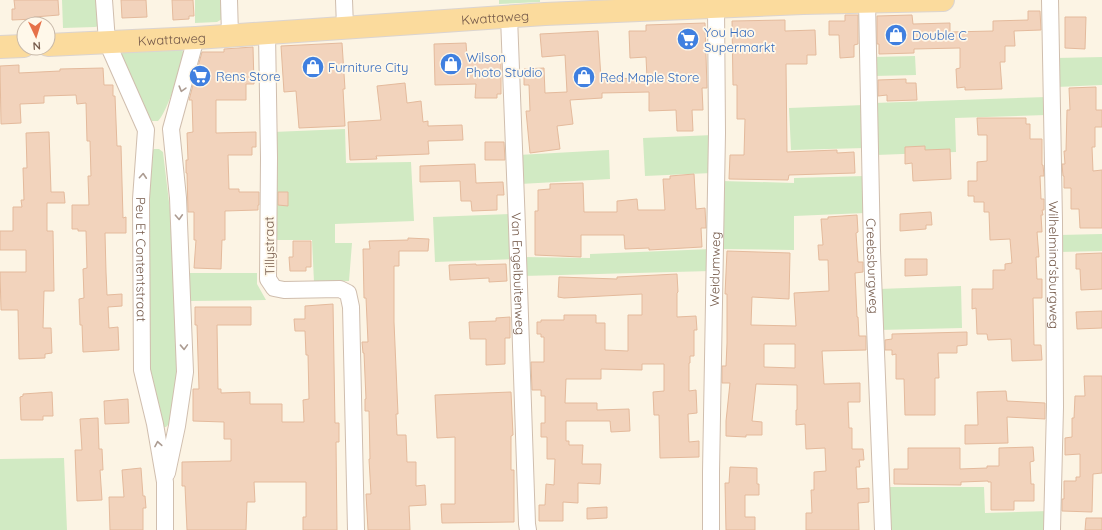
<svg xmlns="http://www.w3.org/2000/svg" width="1102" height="530" viewBox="0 0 1102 530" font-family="Quicksand,sans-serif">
<rect width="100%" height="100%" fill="#fcf4e4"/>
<path fill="#d1eac3" d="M 62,0 L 99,0 L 99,26 L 95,27 L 63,28 Z
M 195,0 L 223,0 L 222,19 L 217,22 L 195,23 Z
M 499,0 L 540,0 L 540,2 L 499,4 Z
M 182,47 C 182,47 183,52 183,53 C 182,66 167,113 158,121 L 152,121 L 149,118 L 120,54 L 123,48 Z
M 915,56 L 916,75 L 874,76 L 873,57 Z
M 1102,57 L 1102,85 L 1057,87 L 1056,58 Z
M 1046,97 L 1046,115 L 955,118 L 956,152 L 876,155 L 874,103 Z
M 864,105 L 865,148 L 791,150 L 789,108 Z
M 345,129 L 346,163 L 411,162 L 414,221 L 335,224 L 335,243 L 352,243 L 349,281 L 314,282 L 312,240 L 274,240 L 273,132 Z
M 713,135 L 712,173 L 645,176 L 643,138 Z
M 154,149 L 159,149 L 163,152 L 172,227 L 177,370 L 170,423 L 166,427 L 161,427 L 148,374 L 146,248 L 150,153 Z
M 609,150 L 610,179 L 520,184 L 518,155 Z
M 865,176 L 865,213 L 794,216 L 794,250 L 721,249 L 722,181 L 794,183 L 794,178 Z
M 513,214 L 515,259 L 435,262 L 433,217 Z
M 1102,234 L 1102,251 L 1059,252 L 1059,235 Z
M 712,249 L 711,271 L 523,276 L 523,257 L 590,258 L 590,254 Z
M 188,273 L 257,273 L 257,284 L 266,300 L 189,301 Z
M 961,286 L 962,328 L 879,330 L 879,289 Z
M 64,458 L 67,530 L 0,530 L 0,459 Z
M 887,487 L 984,487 L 985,513 L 1049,511 L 1048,530 L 889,530 Z"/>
<path fill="#f2d3bc" stroke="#e4ba9c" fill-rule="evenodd" d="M 14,0 L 58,0 L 59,15 L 34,17 L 34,19 L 12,20 L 12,9 L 15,9 Z
M 121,0 L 146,0 L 147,17 L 122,18 Z
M 172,0 L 193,0 L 194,16 L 189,16 L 189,19 L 173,20 Z
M 1028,11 L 1040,11 L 1041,30 L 1014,31 L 1015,46 L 1005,46 L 1005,62 L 1000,62 L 1002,89 L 965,90 L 965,87 L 957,88 L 956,69 L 960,68 L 960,48 L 914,49 L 914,53 L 879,54 L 879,44 L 877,44 L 877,16 L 912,15 L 913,24 L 950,23 L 950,32 L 993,31 L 993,21 L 1028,20 Z
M 845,15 L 858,15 L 858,44 L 854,45 L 854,57 L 840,58 L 839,35 L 829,35 L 829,21 L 845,21 Z
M 1065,17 L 1086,17 L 1085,49 L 1065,48 Z
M 785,20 L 785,31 L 815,30 L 816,55 L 807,55 L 807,64 L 786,64 L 787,152 L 837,150 L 837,153 L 854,152 L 855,173 L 789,175 L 788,180 L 729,179 L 730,155 L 744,155 L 745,119 L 737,119 L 737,85 L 733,85 L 732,21 Z
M 705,23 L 707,88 L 702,88 L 703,110 L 692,110 L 693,131 L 677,131 L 676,110 L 649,111 L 649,92 L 602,93 L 602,98 L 570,100 L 573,124 L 557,126 L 560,149 L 530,153 L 526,111 L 530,111 L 529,85 L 524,85 L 524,69 L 544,68 L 545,93 L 567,92 L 565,55 L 542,57 L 540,34 L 598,31 L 601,79 L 647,78 L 646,57 L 630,58 L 629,31 L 646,31 L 646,25 Z
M 342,43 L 345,89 L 343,89 L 345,126 L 299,128 L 296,91 L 284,92 L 281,46 Z
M 466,43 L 467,56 L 501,57 L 501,94 L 497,94 L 497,98 L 475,98 L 476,84 L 435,85 L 434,44 Z
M 253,47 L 254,84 L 246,84 L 246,100 L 216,100 L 216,133 L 256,132 L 256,147 L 252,147 L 252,155 L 228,155 L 229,189 L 239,189 L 239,192 L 259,192 L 259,205 L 258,205 L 258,210 L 225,211 L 225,240 L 222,240 L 221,269 L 194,268 L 196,240 L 194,240 L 194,212 L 188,212 L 187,173 L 186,173 L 186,160 L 188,160 L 187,133 L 193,132 L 192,100 L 189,100 L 202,52 L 224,52 L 224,49 Z
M 19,65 L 19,73 L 60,71 L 60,69 L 103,68 L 104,85 L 113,85 L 113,96 L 115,96 L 117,146 L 121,146 L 123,218 L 126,217 L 126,233 L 105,233 L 106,272 L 107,295 L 122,294 L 122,306 L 108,307 L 109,328 L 118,327 L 119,350 L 83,352 L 82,325 L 80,325 L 79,299 L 84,298 L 83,269 L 87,268 L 86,231 L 78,231 L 78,229 L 72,229 L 72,205 L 89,205 L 88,176 L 91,176 L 90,141 L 87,141 L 86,103 L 77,104 L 76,95 L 44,96 L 44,103 L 20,104 L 21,123 L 1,124 L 0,66 Z
M 906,79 L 906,83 L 916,83 L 917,100 L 887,101 L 887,95 L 878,96 L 878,80 Z
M 405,83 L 407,103 L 421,101 L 423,122 L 428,121 L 428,126 L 462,125 L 463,140 L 428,141 L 429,154 L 376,156 L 377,159 L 350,160 L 348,122 L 381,120 L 377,86 Z
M 1096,87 L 1096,110 L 1102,110 L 1102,127 L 1095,127 L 1095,147 L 1092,147 L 1093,171 L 1102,170 L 1102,228 L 1080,228 L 1079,209 L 1071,209 L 1071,188 L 1064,188 L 1064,176 L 1063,176 L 1062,164 L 1065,164 L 1064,151 L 1066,151 L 1067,110 L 1070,110 L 1069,88 Z
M 977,118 L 1026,118 L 1026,124 L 1030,124 L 1030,139 L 1042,139 L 1042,165 L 1043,165 L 1044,176 L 1040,176 L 1041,199 L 1044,199 L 1044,210 L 1042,210 L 1043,215 L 1041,215 L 1042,232 L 1037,232 L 1039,257 L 1036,257 L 1037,279 L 1042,279 L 1042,298 L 1033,298 L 1034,345 L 1041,345 L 1042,360 L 1012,361 L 1011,339 L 988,340 L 987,334 L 977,334 L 976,308 L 972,309 L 972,289 L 993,289 L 993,270 L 1005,270 L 1005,264 L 1012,263 L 1010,239 L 990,240 L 989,212 L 984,212 L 984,202 L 974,202 L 974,196 L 968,196 L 968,181 L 977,181 L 977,162 L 987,161 L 987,135 L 978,135 Z
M 49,132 L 51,192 L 64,192 L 65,203 L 47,203 L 47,231 L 53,231 L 54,291 L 44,291 L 43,328 L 51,328 L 52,353 L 45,354 L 45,358 L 19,359 L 18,310 L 1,310 L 0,272 L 26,272 L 26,250 L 0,250 L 0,231 L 13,231 L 13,207 L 22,207 L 21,200 L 24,200 L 23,168 L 27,168 L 26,133 Z
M 485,142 L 504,142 L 505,160 L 485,160 Z
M 925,146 L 925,150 L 950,149 L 951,179 L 913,181 L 912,163 L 905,164 L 905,147 Z
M 475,164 L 476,183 L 503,182 L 504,195 L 497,195 L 497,210 L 472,211 L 471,201 L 461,201 L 460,181 L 420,182 L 420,166 Z
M 694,174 L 696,209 L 705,208 L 706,228 L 701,228 L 702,247 L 649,250 L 649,248 L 625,249 L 624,235 L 581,235 L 581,257 L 535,255 L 535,211 L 538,211 L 538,190 L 550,189 L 550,184 L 583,183 L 584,212 L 617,212 L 617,201 L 637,199 L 638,210 L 665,210 L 663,179 L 670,179 L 670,176 Z
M 278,192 L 288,192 L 288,206 L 278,205 Z
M 931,212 L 932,225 L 926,225 L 926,229 L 900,231 L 900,214 Z
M 857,215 L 858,232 L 856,233 L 858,262 L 863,262 L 863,272 L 855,273 L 857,317 L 858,317 L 859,336 L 866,336 L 866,350 L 822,351 L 824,384 L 860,383 L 860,402 L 848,402 L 849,428 L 852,428 L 852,449 L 863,449 L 864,460 L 859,460 L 860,467 L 856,467 L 857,489 L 869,488 L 869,502 L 858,503 L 859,530 L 806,530 L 806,513 L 812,513 L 811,490 L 814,490 L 814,472 L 826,471 L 825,448 L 806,449 L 805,424 L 796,425 L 796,410 L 797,410 L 797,385 L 756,384 L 752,421 L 762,422 L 762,435 L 746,435 L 746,437 L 726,436 L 726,421 L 730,383 L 722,383 L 722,366 L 726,366 L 727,343 L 727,294 L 725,294 L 727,251 L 790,253 L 789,299 L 752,297 L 751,325 L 796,326 L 794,293 L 829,291 L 828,260 L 819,260 L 818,245 L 823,245 L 821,219 L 828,219 L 828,217 ZM 764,344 L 795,344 L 795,368 L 764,367 Z
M 408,238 L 429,239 L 428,251 L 399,251 L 399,266 L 394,266 L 394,322 L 398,414 L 396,414 L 397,435 L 406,435 L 407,462 L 416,462 L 416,486 L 425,485 L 426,505 L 409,506 L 410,530 L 368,530 L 366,494 L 371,494 L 369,459 L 370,459 L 369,411 L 365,411 L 365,399 L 366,399 L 364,353 L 363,353 L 362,342 L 368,342 L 366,298 L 364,298 L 363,249 L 370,249 L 369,241 L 408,240 Z
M 293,241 L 311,241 L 311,267 L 306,267 L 306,271 L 290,271 L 289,257 L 293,257 Z
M 1102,253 L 1102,289 L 1081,290 L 1080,269 L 1076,269 L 1076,254 Z
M 905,259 L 927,259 L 927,275 L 905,276 Z
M 476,264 L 476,265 L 506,264 L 507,281 L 489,282 L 489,278 L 450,280 L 449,265 Z
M 677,274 L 678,292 L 677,293 L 677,317 L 696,316 L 697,330 L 694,330 L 694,356 L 690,356 L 690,363 L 689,363 L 689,391 L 696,390 L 697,413 L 688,414 L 689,442 L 699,441 L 699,457 L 660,458 L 659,415 L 654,415 L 653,392 L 664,391 L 664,364 L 642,364 L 642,370 L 601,369 L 601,379 L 566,379 L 565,403 L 597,403 L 597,410 L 629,409 L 630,431 L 611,432 L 610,421 L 566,421 L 566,441 L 569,441 L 569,445 L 583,445 L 582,464 L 601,464 L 600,484 L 578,483 L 578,503 L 563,502 L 563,521 L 539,521 L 539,505 L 545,505 L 546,484 L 554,485 L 555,459 L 547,459 L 547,437 L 541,437 L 541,423 L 545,423 L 545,396 L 541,396 L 541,390 L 532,390 L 531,362 L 544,362 L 544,337 L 541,337 L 541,334 L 537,334 L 537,322 L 541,322 L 541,320 L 564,320 L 564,315 L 596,315 L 596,323 L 605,323 L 605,350 L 628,351 L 628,315 L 642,315 L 642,294 L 564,298 L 558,297 L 559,277 L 617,279 L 617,277 Z
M 333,304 L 335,423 L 339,423 L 339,442 L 336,442 L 337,530 L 303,530 L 303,517 L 306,517 L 306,482 L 254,482 L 255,502 L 247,502 L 246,530 L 187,530 L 185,486 L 182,486 L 182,462 L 231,461 L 231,439 L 224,439 L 224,422 L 193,421 L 193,389 L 199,389 L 197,325 L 195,325 L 195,307 L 251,307 L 251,325 L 217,325 L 218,389 L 221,389 L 221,393 L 250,392 L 250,404 L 282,404 L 282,422 L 304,422 L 303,400 L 309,399 L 308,355 L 306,355 L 305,331 L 295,331 L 294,319 L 305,319 L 305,306 Z
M 1102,311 L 1102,328 L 1077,329 L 1076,312 Z
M 510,317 L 510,338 L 505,338 L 505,364 L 486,365 L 486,339 L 470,339 L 469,322 L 496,321 L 496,318 Z
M 967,332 L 967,345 L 957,346 L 957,353 L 938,353 L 939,378 L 935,378 L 935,415 L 905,415 L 904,379 L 896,379 L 896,354 L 892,355 L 892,350 L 885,350 L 885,340 L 892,339 L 892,334 Z
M 1084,376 L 1102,376 L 1102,473 L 1093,474 L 1092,512 L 1062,511 L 1062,499 L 1064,499 L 1064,481 L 1076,481 L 1076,477 L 1080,477 L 1080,454 L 1065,455 L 1065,438 L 1072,437 L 1072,418 L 1074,418 L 1075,396 L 1085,396 Z
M 1006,391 L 1007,401 L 1045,403 L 1045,419 L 1007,417 L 1008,443 L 965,444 L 965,425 L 978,425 L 977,392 Z
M 52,392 L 53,416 L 43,416 L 43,420 L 21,420 L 20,397 L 23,396 L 23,394 Z
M 511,392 L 513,435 L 511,436 L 511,470 L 514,470 L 514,522 L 442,523 L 441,504 L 455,504 L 455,437 L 437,438 L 435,395 Z
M 128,399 L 129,423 L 105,424 L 104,401 Z
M 98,418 L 99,449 L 102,449 L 103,470 L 100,470 L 102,500 L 77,501 L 75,450 L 82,450 L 80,419 Z
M 1033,447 L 1034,461 L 1030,462 L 1031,484 L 1034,484 L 1034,501 L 1014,501 L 1014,510 L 991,510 L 991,482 L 988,482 L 988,481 L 961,482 L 961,485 L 894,484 L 894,469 L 908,469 L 908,448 L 960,448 L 960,469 L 987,468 L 987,466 L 999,466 L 999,448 Z
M 730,467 L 757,468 L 757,484 L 759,484 L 759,495 L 745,495 L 745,517 L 755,517 L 755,530 L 726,530 L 725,483 L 729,483 Z
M 141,468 L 143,496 L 145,496 L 146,508 L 143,508 L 143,530 L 110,530 L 109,497 L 124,497 L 122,470 Z
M 607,507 L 607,518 L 587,519 L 587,508 Z
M 1086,518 L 1102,518 L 1102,530 L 1085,530 Z"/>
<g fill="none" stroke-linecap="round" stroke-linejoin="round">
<g stroke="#d0beae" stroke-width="18">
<g id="street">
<path id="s1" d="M 104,0 L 107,42 L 146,130 L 141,199 L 142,370 L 155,424 L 165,482 L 165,530"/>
<path d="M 229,0 L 230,35"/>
<path d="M 344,0 L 345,27"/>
<path id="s2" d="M 1050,0 L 1054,221 L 1055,407 L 1052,530"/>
<path id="s3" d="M 867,1 L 872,250 L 883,530"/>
<path id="s4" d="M 509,17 L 517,227 L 527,524 L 528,530"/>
<path d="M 267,33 L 269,158 L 268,279 L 274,288 L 284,290 L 340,289 L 348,293 L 351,307 L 356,530"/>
<path d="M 167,473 L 177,426 L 185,372 L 178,198 L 171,129 L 196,38"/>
<path id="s5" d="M 711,530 L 711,472 L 717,133 L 716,7"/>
</g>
</g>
<g stroke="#dbd4d0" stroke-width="24">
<g id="primary">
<path id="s6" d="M 48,45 L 196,38 L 545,14 L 803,3 L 943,0"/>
<path d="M 0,47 L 24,46"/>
</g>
</g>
<use href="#street" stroke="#fff" stroke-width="16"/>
<use href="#primary" stroke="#fbdb9d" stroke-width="22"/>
</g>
<defs><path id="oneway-chevron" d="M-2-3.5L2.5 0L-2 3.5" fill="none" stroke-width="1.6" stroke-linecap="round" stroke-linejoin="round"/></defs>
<g stroke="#ac9c92">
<use href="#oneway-chevron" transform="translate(182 89) rotate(106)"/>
<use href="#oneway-chevron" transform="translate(143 176) rotate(-86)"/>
<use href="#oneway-chevron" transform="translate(179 217) rotate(87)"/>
<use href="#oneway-chevron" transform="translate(184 347) rotate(88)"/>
<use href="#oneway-chevron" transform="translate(158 444) rotate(-100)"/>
</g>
<defs>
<g id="shop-disc" transform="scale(1.15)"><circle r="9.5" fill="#3f7fe0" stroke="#fff8ea"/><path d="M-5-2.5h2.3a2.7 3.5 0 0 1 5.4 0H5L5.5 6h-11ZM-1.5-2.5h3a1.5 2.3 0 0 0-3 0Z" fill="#fff"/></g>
<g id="supermarket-disc" transform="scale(1.15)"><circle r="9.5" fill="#3f7fe0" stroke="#fff8ea"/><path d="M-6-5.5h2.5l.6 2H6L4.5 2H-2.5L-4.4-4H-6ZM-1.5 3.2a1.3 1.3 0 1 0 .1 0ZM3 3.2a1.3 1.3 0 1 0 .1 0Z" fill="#fff"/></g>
</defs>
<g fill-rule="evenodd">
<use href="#shop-disc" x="896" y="35"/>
<use href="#supermarket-disc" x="688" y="39"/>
<use href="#shop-disc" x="451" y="64"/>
<use href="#shop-disc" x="313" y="67"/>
<use href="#supermarket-disc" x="200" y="76"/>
<use href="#shop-disc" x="584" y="77"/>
</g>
<g text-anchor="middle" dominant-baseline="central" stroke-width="3.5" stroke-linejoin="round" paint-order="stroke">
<g font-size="13" fill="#755a4a" stroke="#fff8ea">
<text stroke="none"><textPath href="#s6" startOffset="448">Kwattaweg</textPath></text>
<text stroke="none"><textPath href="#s6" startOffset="124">Kwattaweg</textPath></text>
<text transform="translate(269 246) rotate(-91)">Tillystraat</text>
<text stroke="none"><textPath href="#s1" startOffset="268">Peu Et Contentstraat</textPath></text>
<text stroke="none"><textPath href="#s2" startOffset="265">Wilhelmina'sburgweg</textPath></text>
<text stroke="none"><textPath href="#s3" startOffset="265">Creebsburgweg</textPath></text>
<text stroke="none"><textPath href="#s5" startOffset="261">Weidumweg</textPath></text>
<text stroke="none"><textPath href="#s4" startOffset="257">Van Engelbuitenweg</textPath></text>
</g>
<g font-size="13" fill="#366cbe" stroke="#fff8ea" text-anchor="start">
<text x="704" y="32">You Hao<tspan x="704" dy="15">Supermarkt</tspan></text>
<text x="912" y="35">Double C</text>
<text x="466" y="57">Wilson<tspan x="466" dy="15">Photo Studio</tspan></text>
<text x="328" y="67">Furniture City</text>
<text x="216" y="76">Rens Store</text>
<text x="600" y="77">Red Maple Store</text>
</g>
</g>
<g transform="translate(36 36) rotate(176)"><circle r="19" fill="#fff8ea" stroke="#c8b9aa"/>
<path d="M0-3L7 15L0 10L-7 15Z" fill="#e67149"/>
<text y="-6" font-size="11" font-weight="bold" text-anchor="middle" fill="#755a4a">N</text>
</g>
</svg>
